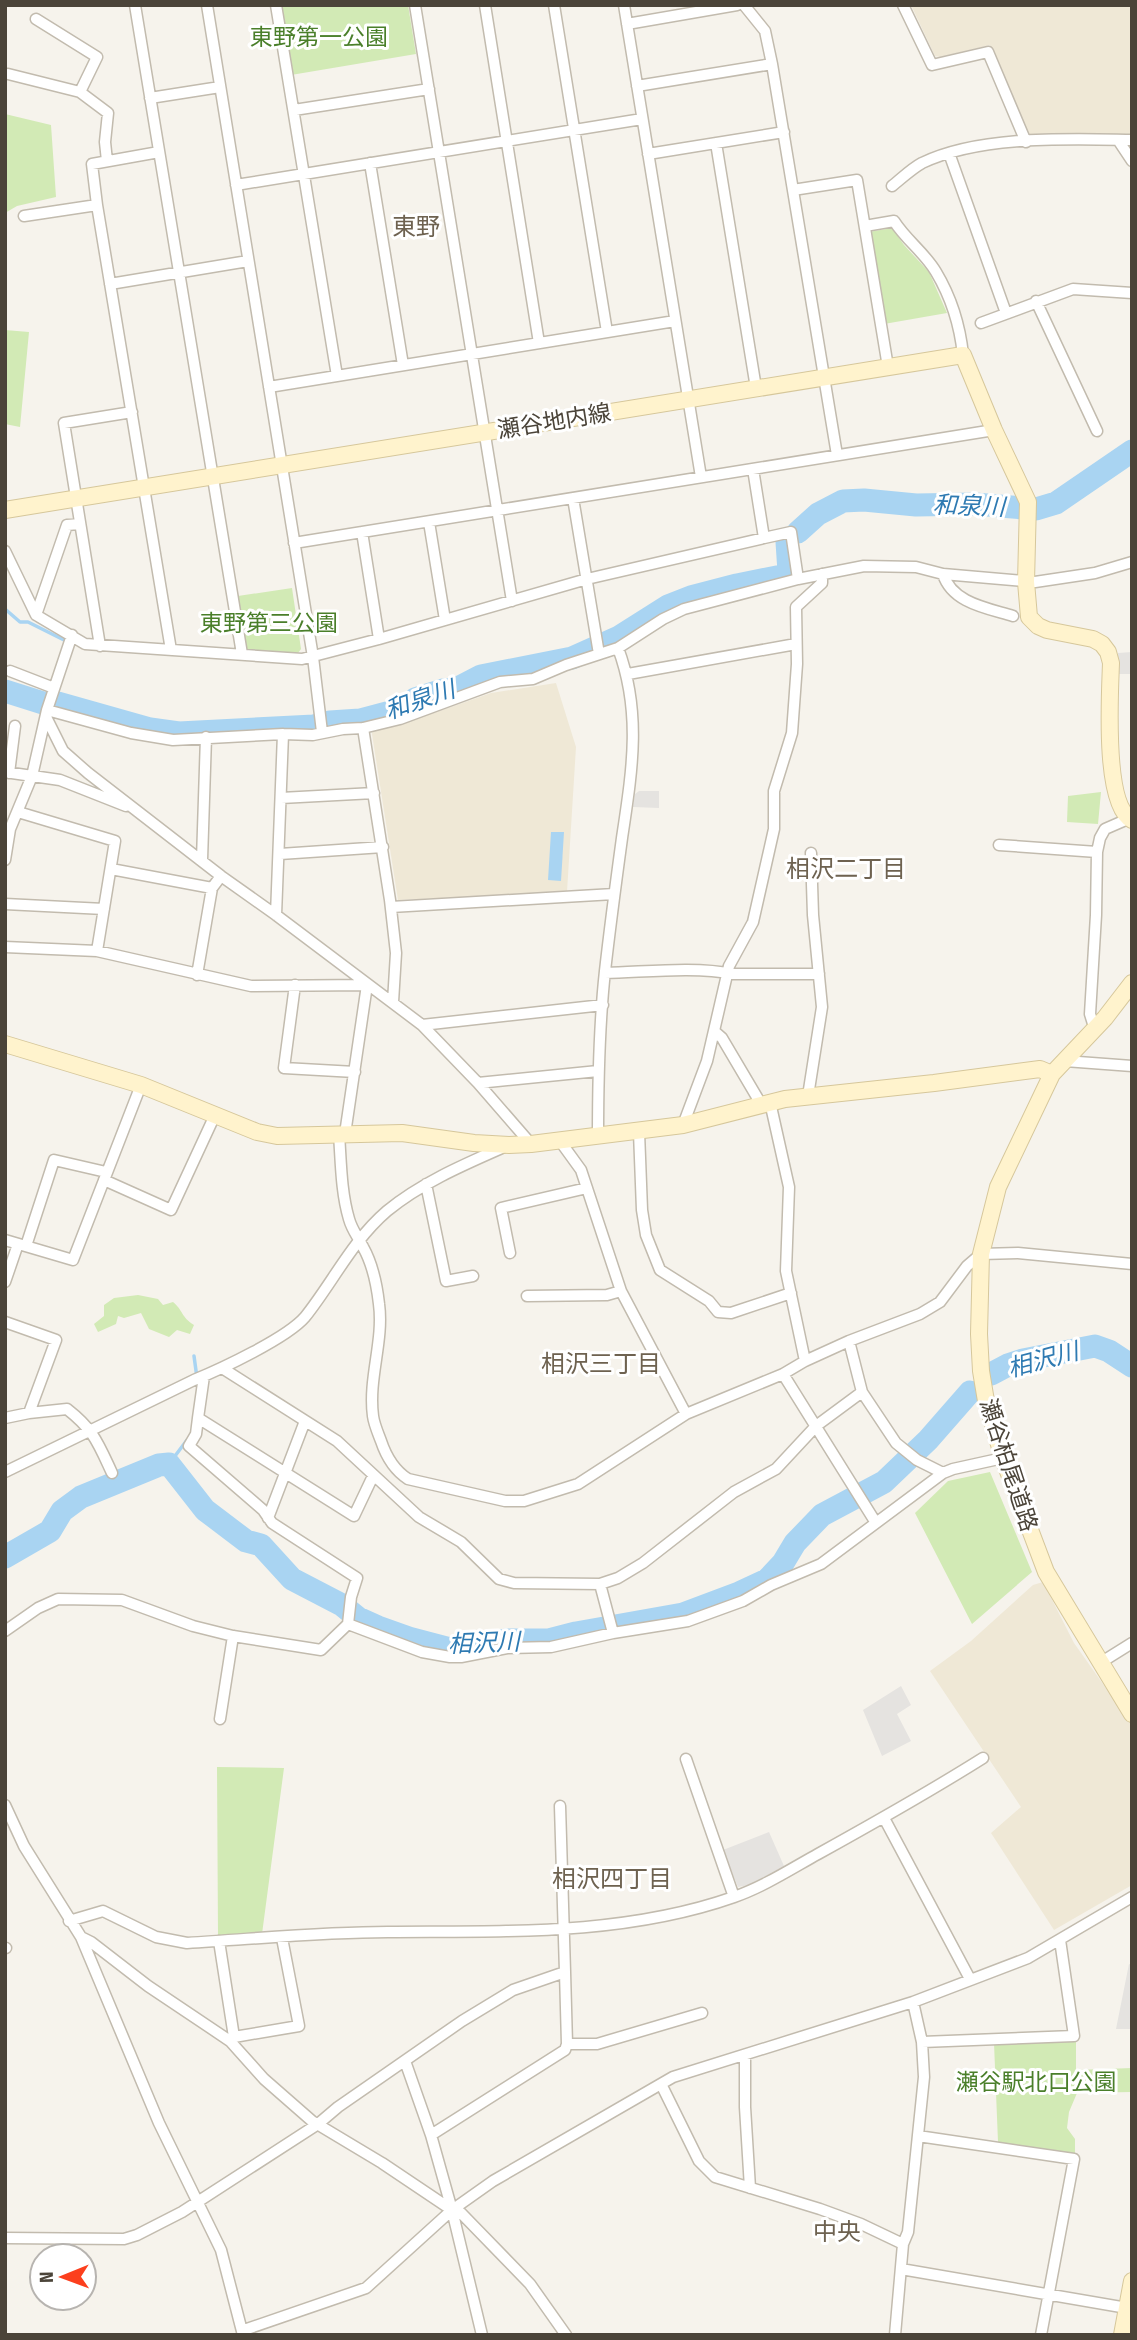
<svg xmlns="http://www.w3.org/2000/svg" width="1137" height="2340" viewBox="0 0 1137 2340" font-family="'Fira Sans Condensed','Noto Sans JP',sans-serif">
<rect width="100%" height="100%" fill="#f6f3ec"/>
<path fill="#efe8d6" d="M 911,5 L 1132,5 L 1132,135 L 1029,136 L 990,45 L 940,57 L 935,56 Z
M 556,683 L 576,747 L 567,892 L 398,900 L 372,734 L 373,729 L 437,712 L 491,693 Z
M 1043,1582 L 1074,1643 L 1132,1725 L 1132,1885 L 1054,1930 L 991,1833 L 1021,1807 L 930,1671 L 971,1641 L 1033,1585 Z"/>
<path fill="#d2eab5" d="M 279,5 L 408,5 L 416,54 L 291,75 Z
M 5,114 L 51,125 L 56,197 L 17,206 L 5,213 Z
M 892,228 L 904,245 L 929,272 L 947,313 L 884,324 L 869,232 Z
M 5,330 L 29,332 L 20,427 L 5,424 Z
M 292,588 L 301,649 L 298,653 L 243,649 L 238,596 Z
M 1101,792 L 1098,824 L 1067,822 L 1068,796 Z
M 138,1295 L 158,1299 L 163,1305 L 173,1302 C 183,1310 181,1317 194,1325 L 190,1334 L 177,1330 L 169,1337 L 149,1329 L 141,1313 L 124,1318 L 118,1316 L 116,1324 L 98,1332 L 94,1324 L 104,1316 L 104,1305 L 114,1298 Z
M 990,1472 L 1032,1572 L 972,1624 L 915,1513 L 948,1481 Z
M 217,1767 L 284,1768 L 262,1934 L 218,1936 Z
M 1076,2040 L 1076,2070 L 1132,2068 L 1132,2092 L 1077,2093 L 1069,2112 L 1067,2128 L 1075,2139 L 1075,2156 L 998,2142 L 994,2043 Z"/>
<path fill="#e5e3e0" d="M 1132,652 L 1132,674 L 1118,674 L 1118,653 Z
M 639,791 L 659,791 L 659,808 L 633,807 L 635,794 Z
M 901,1686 L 911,1705 L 897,1714 L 911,1741 L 882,1756 L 863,1710 Z
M 769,1832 L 784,1866 L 749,1885 L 738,1887 L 723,1850 Z
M 1129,1964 L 1132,1965 L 1132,2029 L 1116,2029 Z"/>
<path fill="#a9d4f2" d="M 551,832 L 564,832 L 561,881 L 548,880 Z"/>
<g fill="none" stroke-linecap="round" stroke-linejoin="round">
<path stroke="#a9d4f2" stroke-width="3.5" d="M 5,609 L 20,622 L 28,622 L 64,640
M 194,1356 L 197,1378
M 169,1464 L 187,1440"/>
<path stroke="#a9d4f2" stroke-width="23" d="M 798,532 L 818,514 L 843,501 L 864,500 L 916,505 L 975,504 L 1036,509 L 1056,503 L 1132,451
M 5,691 L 43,703 L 58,703 L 150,729 L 179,733 L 314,726 L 330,722 L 360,720 L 405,708 L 415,699 L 443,690 L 456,689 L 481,676 L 572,658 L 619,637 L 668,606 L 691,597 L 737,585 L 787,575 L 789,572 L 787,542
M 991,1374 L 1008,1365 L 1023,1360 L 1095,1346 L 1109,1351 L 1132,1366
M 5,1557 L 50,1531 L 62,1511 L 81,1497 L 159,1465 L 169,1464 L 205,1510 L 246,1541 L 261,1545 L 292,1579 L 342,1605 L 358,1618 L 378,1627 L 409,1638 L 447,1648 L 459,1649 L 506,1640 L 549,1640 L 576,1633 L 683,1614 L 739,1593 L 767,1580 L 783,1563 L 795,1543 L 822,1515 L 884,1482 L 928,1440 L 970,1392"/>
<g stroke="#c2bbae" stroke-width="13">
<path id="street" d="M 135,5 L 242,654
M 207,5 L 313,657 L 322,732
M 276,5 L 337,376
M 415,5 L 512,601
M 485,5 L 539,343
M 554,5 L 607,332
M 624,5 L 701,477
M 744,5 L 765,31 L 772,64 L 837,455
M 903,5 L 932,65 L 988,52 L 1026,142
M 36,19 L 97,57 L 80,92
M 627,24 L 737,5
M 8,74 L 80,92 L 108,113 L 105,142 L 107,161
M 637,86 L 772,64
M 150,98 L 220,87
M 294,110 L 429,89
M 1118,140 L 1132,161
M 716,143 L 756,388
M 159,152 L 92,164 L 97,205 L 171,650
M 949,153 L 1006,313
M 648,154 L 784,132
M 370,163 L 403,365
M 236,185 L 642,119
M 892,186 C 901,179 911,169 922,163 C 980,135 1068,139 1132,140
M 793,190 L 857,180 L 888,367
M 24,216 L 97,205
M 865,226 L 894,221 C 906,240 925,253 936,272 C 951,297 960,326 963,355
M 110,284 L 248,261
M 1036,301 L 1097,431
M 981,323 L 1073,289 L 1132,293
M 269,387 L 675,321
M 753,469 L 764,538 L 791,532 L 798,579
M 573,498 L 599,654
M 429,522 L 445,620
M 362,532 L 379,639
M 294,543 L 994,430
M 5,551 L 36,615 L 85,644 L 302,659 L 379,639 L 587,579 L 764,538
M 943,574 C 952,603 987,608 1013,616
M 36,615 L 67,525 L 80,524
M 100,646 L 64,423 L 132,412
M 10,671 L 54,688
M 628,674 L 796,644
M 47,710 L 131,733 L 173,740 L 283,734 L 313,735 L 343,729 L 363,728 L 400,719 L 500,682 L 533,679 L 566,665 L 618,648 L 663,619 L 684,609 L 798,579 L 864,566 L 916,567 L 943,574 L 1035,582 L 1095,573 L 1132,562
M 46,717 L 63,751 L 88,773 L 221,876 L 276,915 L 422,1025 L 478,1083 L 531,1144
M 363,728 L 390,900 L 396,953 L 393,1002
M 5,772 L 60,780 L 126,806
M 9,773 L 15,726
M 281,798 L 374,793
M 18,812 L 115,841 L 97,951
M 999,845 L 1097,852
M 280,854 L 383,847
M 5,860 L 10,829 L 32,776 L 47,710 L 72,635
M 202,860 L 206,737
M 111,869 L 212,888 L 221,876
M 5,904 L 104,909
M 391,907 L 614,894
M 276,915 L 283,734
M 5,947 L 97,951 L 251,986 L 367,985 L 345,1134
M 605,973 C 647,972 693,966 734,974 L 819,974
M 197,975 L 212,888
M 295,985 L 284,1068 L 355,1072
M 422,1025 L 603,1005
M 1095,1030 L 1090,1014 L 1096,915 L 1097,852 L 1100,838 L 1105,829 L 1128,819
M 714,1031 L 722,1038 L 761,1104
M 1065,1061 L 1132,1066
M 478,1083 L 598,1071
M 808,1096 L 822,1007 L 813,915 L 811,853
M 770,1102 L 789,1187 L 786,1271 L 805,1361
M 683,1125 L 707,1061 L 729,966 L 753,922 L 774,829 L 774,791 L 792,733 L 797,664 L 796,607 L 822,583 L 822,574
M 639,1132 L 642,1210 L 646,1235 L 660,1270 L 709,1301 L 718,1312 L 731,1313 L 791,1293
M 339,1134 C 341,1162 341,1192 349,1219 C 352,1230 358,1237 363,1247 C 372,1263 377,1286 379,1304 C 384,1341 368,1378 373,1416 C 374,1424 378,1433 381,1441 C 386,1456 394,1470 408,1479 L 505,1501 L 524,1501 L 578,1484 L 686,1414 L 783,1374 L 805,1361 L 849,1341 L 920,1314 L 940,1302 L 967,1266 L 981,1254 L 1018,1253 L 1132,1264
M 598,1137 C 598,1082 599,1026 605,971 C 610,927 616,882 622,838 C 632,771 642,713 618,648
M 560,1141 L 581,1170 L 621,1291 L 686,1414
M 104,1180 L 171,1210 L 215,1115
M 426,1184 L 446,1281 L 473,1276
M 5,1240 L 73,1260 L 141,1085
M 26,1246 L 54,1160 L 106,1172
M 510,1253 L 501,1208 L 587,1188
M 5,1282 L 18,1244
M 527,1296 L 607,1295 L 621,1291
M 5,1322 L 56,1340 L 29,1413
M 849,1341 L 862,1392 L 896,1443 L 917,1460 L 943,1473
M 222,1368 L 337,1441 L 419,1517 L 461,1542 L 499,1579 L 514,1583 L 600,1584 L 618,1578 L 643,1563 L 734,1492 L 776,1469 L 816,1426 L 862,1392
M 783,1374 L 876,1523
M 5,1418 L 29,1413 L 67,1409 C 94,1430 98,1443 112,1473
M 198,1418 L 204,1376
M 5,1472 L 194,1380 C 221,1369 287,1338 305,1317 C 333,1282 352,1241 387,1211 C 421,1183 463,1165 504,1147
M 268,1518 L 305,1421
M 600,1584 L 613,1633
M 348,1624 L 422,1652 L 450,1657 L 461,1657 L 507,1648 L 551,1647 L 613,1633 L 688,1621 L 743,1601 L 771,1585 L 821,1564 L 943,1473 L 953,1469 L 1003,1458
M 5,1631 L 38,1608 L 58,1599 L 122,1600 L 193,1626 L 233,1636 L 321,1650 L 348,1624 L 351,1597 L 357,1578 L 272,1523 L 263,1510 L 189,1446 L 196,1434 L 198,1418 L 354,1516 L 373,1476
M 1100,1663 L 1132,1643
M 220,1719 L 233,1636
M 686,1759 L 734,1897
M 5,1805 L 24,1846 L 81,1937 L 159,2123 L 221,2250 L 243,2335
M 560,1806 L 565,1972
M 884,1818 L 970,1979
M 69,1921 L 103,1911 L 156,1937 L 187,1943 C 254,1939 321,1932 388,1932 C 503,1931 623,1936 734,1897 C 763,1887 791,1869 818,1854 C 874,1823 929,1792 983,1758
M 81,1937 L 91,1942 L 148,1986 L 230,2041 L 264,2079 L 312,2121 L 382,2163 L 452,2210 L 461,2213 L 530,2284 L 566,2335
M 219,1941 L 234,2037
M 5,1948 L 6,1948
M 230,2041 L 234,2037 L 299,2026 L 282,1938
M 922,2042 L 1074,2036 L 1060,1940
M 567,2044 L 597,2044 L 702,2013
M 745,2055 L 745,2107 L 750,2188
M 405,2061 L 431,2135 L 452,2210 L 482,2335
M 661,2084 L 699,2161 L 715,2177 L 820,2209 L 861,2224 L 903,2244
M 918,2136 L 1074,2159 L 1041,2335
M 5,2238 L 124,2239 L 137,2235 L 182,2212 L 318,2124 L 338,2107 L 462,2021 L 513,1990 L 565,1972 L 567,2044 L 565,2050 L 431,2135
M 901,2269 L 1127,2308
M 246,2335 L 244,2330 L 366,2288 L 452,2210 L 493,2181 L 673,2077 L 913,2002 L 1028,1958 L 1132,1897
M 895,2335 L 903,2244 L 908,2232 L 924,2077 L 922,2042 L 913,2002"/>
</g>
<g stroke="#d6c79b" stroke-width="18">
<path id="secondary" d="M 5,510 L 963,355 L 994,430 L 1028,502 L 1026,582 L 1029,617 L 1038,626 L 1047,630 L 1093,639 L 1102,644 L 1108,652 L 1111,663 C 1110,693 1103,805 1132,820
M 1132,983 L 1105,1018 L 1052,1074 L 998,1187 L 981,1254 L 979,1334 L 981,1371 L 986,1401 L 1003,1458 L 1046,1572 L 1132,1714
M 5,1044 L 141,1085 L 257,1132 L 277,1136 L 402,1133 L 474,1143 L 509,1145 L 531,1144 L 683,1125 L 785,1099 L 934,1083 L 1040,1069 L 1052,1074
M 1122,2335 L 1132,2281"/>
</g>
<use href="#street" stroke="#fff" stroke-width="10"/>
<use href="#secondary" stroke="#fff3cd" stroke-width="16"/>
</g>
<g text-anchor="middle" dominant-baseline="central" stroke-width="6" stroke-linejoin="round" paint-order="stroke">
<g font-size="23" fill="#4a7f2a" stroke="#fff">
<text x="319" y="37">東野第一公園</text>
<text x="269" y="623">東野第三公園</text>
<text x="1036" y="2082">瀬谷駅北口公園</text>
</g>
<g font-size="23" fill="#4b4439" stroke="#fff">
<text transform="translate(554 421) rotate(-9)">瀬谷地内線</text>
<text transform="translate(1009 1465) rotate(72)">瀬谷柏尾道路</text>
</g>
<g font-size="24" fill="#6e6250" stroke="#fff">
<text x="416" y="227">東野</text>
<text x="846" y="869">相沢二丁目</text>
<text x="601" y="1364">相沢三丁目</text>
<text x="612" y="1879">相沢四丁目</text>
<text x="837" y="2232">中央</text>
</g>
<g font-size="24" font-style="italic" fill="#2e7ab2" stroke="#fff">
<text transform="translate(969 506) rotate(2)">和泉川</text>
<text transform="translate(420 700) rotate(-19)">和泉川</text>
<text transform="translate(1043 1360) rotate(-15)">相沢川</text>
<text transform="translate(484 1643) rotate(-2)">相沢川</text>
</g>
</g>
<rect width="1137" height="2340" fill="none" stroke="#4b4439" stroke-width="14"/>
<g transform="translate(63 2277) rotate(269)"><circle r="33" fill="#ffffff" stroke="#b7b4b0" stroke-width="2"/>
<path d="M0-5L12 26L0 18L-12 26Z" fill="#fc3f1d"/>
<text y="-10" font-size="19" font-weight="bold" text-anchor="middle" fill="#4b4439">N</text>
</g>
</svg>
